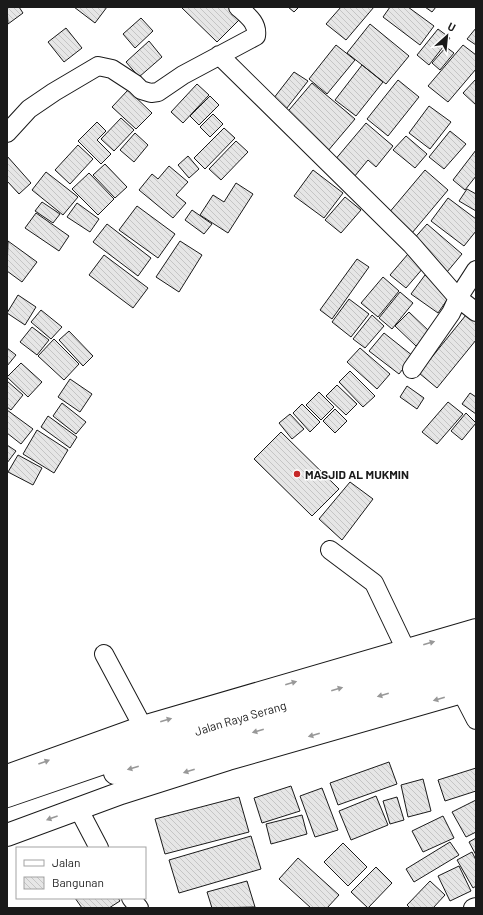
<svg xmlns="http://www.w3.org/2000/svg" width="483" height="915" viewBox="0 0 483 915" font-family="Barlow,sans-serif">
<defs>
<pattern id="building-back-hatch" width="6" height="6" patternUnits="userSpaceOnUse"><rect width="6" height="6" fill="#e6e6e6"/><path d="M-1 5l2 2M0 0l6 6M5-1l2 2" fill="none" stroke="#c5c5c5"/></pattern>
</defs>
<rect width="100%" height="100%" fill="#fff"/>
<path fill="url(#building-back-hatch)" stroke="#1a1a1a" d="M 7,7 L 19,7 L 23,13 L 8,24 Z
M 74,7 L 107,7 L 95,23 Z
M 181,7 L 231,7 L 242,17 L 217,42 Z
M 288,7 L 299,7 L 294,12 Z
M 341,7 L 374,7 L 346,40 L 326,24 Z
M 390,7 L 408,7 L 434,26 L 420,45 L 383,17 Z
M 425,7 L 436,7 L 432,12 Z
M 141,18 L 153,31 L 135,48 L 123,34 Z
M 370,24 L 409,56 L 386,84 L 347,53 Z
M 66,28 L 82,48 L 64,62 L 48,42 Z
M 476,28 L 476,45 L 467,39 Z
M 438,29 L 450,38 L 429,65 L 417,55 Z
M 149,41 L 162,57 L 139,77 L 126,62 Z
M 336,45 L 355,60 L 327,94 L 309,79 Z
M 463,45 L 476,55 L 476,69 L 448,102 L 428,86 Z
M 446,47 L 454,53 L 440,70 L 432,63 Z
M 362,65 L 383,82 L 356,116 L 335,100 Z
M 294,72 L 308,81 L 283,113 L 270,103 Z
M 476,79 L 476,105 L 463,93 Z
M 398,80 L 419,97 L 388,136 L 367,119 Z
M 312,83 L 355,119 L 327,152 L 284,116 Z
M 197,84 L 209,95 L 183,123 L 171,112 Z
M 128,90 L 152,113 L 136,129 L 112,107 Z
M 210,96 L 219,105 L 199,125 L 190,116 Z
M 429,106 L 451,122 L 430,149 L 409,133 Z
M 213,114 L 223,124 L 210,137 L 200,127 Z
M 121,118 L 134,130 L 114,151 L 101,139 Z
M 97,122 L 106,131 L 97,140 L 111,154 L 101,164 L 78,141 Z
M 366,123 L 393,146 L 376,167 L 368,160 L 354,177 L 334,161 Z
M 224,128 L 235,138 L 205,169 L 194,158 Z
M 450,131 L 466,144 L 444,169 L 429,157 Z
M 135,133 L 148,145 L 134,162 L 120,150 Z
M 406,136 L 427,154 L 415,168 L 393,150 Z
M 236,141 L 248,152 L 221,180 L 209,169 Z
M 78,145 L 93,159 L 70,184 L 55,170 Z
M 476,150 L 476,176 L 465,190 L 453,180 Z
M 7,156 L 31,183 L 19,194 L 7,181 Z
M 188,156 L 199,169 L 189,178 L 178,165 Z
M 105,164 L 127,187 L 115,198 L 93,175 Z
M 169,166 L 188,182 L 176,195 L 186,203 L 173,218 L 139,190 L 152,174 L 158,179 Z
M 313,170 L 343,193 L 324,218 L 294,196 Z
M 425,170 L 448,190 L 412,233 L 388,214 Z
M 46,172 L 78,197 L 63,215 L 32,190 Z
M 89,173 L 114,199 L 98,215 L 72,189 Z
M 236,183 L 253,194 L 228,233 L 200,215 L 213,195 L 224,202 Z
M 467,189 L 476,194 L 476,211 L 459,201 Z
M 345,197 L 361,210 L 341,233 L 325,220 Z
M 448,198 L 476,219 L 476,231 L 464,246 L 431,221 Z
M 42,202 L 60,214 L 53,223 L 35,211 Z
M 77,203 L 99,219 L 90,232 L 67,217 Z
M 137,206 L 175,234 L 158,258 L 119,230 Z
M 192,210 L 212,224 L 204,234 L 185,220 Z
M 36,213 L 69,236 L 59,251 L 25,228 Z
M 107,224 L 151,258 L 138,276 L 93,242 Z
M 427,224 L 462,254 L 447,272 L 411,242 Z
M 8,241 L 37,262 L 22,282 L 7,271 Z
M 180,241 L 202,255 L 179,292 L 156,277 Z
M 408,254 L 424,267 L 406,288 L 390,275 Z
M 104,255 L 148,288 L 133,308 L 89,275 Z
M 357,259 L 369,267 L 332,319 L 320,310 Z
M 425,275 L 451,294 L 438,313 L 411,294 Z
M 383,277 L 399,291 L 378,317 L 361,303 Z
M 400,292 L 413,303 L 392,329 L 379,318 Z
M 18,295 L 36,307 L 25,325 L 7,313 Z
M 349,299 L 369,314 L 351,337 L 332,322 Z
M 41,310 L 62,327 L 51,339 L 31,322 Z
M 470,310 L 476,315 L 476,340 L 437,388 L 419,373 Z
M 409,312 L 430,332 L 416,346 L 395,326 Z
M 372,315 L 384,326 L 365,348 L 353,339 Z
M 32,327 L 49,340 L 37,355 L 20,342 Z
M 69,331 L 93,356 L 83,366 L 59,340 Z
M 384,333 L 413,356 L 399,374 L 369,351 Z
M 54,339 L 79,364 L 64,380 L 38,356 Z
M 7,348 L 16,355 L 7,366 Z
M 360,348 L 390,374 L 377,389 L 347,362 Z
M 21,363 L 42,382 L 28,397 L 7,377 Z
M 350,371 L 375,396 L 363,407 L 339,382 Z
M 70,379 L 92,394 L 80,412 L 58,397 Z
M 7,381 L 23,395 L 11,410 L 7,407 Z
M 337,385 L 357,404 L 346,415 L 326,396 Z
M 407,386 L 424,398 L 417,409 L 400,397 Z
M 319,392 L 334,407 L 321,420 L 306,405 Z
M 470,393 L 476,397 L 476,414 L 462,404 Z
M 448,402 L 463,414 L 437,444 L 422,432 Z
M 62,403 L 86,422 L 76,434 L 53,416 Z
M 302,404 L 320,422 L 310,432 L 293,413 Z
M 335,409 L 347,421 L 335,433 L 323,421 Z
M 7,410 L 33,429 L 21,444 L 7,433 Z
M 466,413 L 476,423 L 462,440 L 451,431 Z
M 290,414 L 304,429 L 292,439 L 279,423 Z
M 48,416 L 77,437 L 70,448 L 41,427 Z
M 37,430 L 68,450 L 54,473 L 23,454 Z
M 281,432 L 339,489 L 312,516 L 254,459 Z
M 7,445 L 16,451 L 7,463 Z
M 18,455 L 42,468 L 33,485 L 8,472 Z
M 350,482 L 373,499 L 342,540 L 319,519 Z
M 389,762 L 397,784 L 338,805 L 330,783 Z
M 476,768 L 476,791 L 445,801 L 438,780 Z
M 423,779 L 431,811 L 408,817 L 401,785 Z
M 291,786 L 300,811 L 262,823 L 254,798 Z
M 322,788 L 338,830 L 315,837 L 300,796 Z
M 376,796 L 388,825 L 351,840 L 339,811 Z
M 239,797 L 249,832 L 165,854 L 155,819 Z
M 397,797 L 404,820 L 390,824 L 383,801 Z
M 476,800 L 476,832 L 466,837 L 452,812 Z
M 302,815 L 307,834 L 271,844 L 266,824 Z
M 443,816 L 454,838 L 423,852 L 412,831 Z
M 251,836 L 261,869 L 179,893 L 169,860 Z
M 476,838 L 476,855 L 469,842 Z
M 450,842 L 459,855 L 414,882 L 406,869 Z
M 343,843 L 367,867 L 348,886 L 324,862 Z
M 472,852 L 476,860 L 476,886 L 473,888 L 457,860 Z
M 298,858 L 339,895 L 327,908 L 311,908 L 279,879 Z
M 459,866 L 471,891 L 450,901 L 438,876 Z
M 376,867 L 392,883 L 368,908 L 351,892 Z
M 247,881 L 255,907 L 212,908 L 207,892 Z
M 430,881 L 445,895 L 433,908 L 410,908 L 407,905 Z
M 75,898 L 118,898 L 120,901 L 109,908 L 82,908 Z"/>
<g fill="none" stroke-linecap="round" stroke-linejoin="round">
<g stroke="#1a1a1a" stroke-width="20">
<path id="minor" d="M 219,55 L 411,244 L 458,298 L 451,313 L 412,369
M 7,133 L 29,109 L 54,92 L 98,66 L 112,69 L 135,84 L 141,90 L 151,93 L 158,92 L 183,75 L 256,36 C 258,23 248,16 238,7
M 476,270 L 458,298 L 476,312
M 330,550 L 374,583 L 406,650
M 104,654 L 143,727
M 462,693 L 476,720
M 78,808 L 99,848
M 131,898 L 139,908
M 473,908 L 476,907"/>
</g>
<g stroke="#1a1a1a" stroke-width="24">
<path id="secondary" d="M 7,776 L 143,727 L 476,630
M 7,835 L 121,793 L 228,759 L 476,688"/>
</g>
<g stroke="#1a1a1a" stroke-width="24">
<g id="trunk">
<path d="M 115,773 L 476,668"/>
<path id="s1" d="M 7,796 L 211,726 L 476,649"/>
</g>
</g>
<use href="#minor" stroke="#fff" stroke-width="18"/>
<use href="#secondary" stroke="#fff" stroke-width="22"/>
<use href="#trunk" stroke="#fff" stroke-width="22"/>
</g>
<defs><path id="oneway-solid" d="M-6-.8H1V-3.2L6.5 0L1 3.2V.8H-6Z"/></defs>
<g fill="#989898">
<use href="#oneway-solid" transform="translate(429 643) rotate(-16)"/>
<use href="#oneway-solid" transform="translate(291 683) rotate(-16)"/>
<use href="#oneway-solid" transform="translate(337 689) rotate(-16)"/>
<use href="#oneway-solid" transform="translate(383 695) rotate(164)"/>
<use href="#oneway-solid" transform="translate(439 699) rotate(164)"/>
<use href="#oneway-solid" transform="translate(166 720) rotate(-16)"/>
<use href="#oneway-solid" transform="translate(258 731) rotate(164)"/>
<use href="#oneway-solid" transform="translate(314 735) rotate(164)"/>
<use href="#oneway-solid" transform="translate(44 762) rotate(-20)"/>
<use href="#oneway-solid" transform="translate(133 768) rotate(164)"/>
<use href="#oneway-solid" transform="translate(189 771) rotate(162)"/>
<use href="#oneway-solid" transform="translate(52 818) rotate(160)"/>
</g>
<circle fill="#c62828" stroke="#fff" stroke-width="1.5" cx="297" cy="474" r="4"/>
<g text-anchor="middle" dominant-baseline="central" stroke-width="3" stroke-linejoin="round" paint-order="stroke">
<g font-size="12" font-weight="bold" fill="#1a1a1a" stroke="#fff" text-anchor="start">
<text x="305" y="474">MASJID AL MUKMIN</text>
</g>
<g font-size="12" fill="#1a1a1a" stroke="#fff">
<text stroke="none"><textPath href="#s1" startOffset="246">Jalan Raya Serang</textPath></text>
</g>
</g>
<rect width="483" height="915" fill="none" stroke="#1a1a1a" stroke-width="16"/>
<rect x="16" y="847" width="130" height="52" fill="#ffffff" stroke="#a3a3a3"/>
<rect x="24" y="860" width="20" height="6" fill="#ffffff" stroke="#a3a3a3"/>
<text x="52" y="867" font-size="12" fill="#1a1a1a">Jalan</text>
<rect x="24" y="877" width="20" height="12" fill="url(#building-back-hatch)" stroke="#a3a3a3"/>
<text x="52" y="887" font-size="12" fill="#1a1a1a">Bangunan</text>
<g transform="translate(447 36) rotate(27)" stroke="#ffffff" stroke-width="3" paint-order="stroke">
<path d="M0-3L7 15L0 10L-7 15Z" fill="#1a1a1a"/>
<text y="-6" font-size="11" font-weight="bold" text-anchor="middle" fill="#1a1a1a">U</text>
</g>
</svg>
